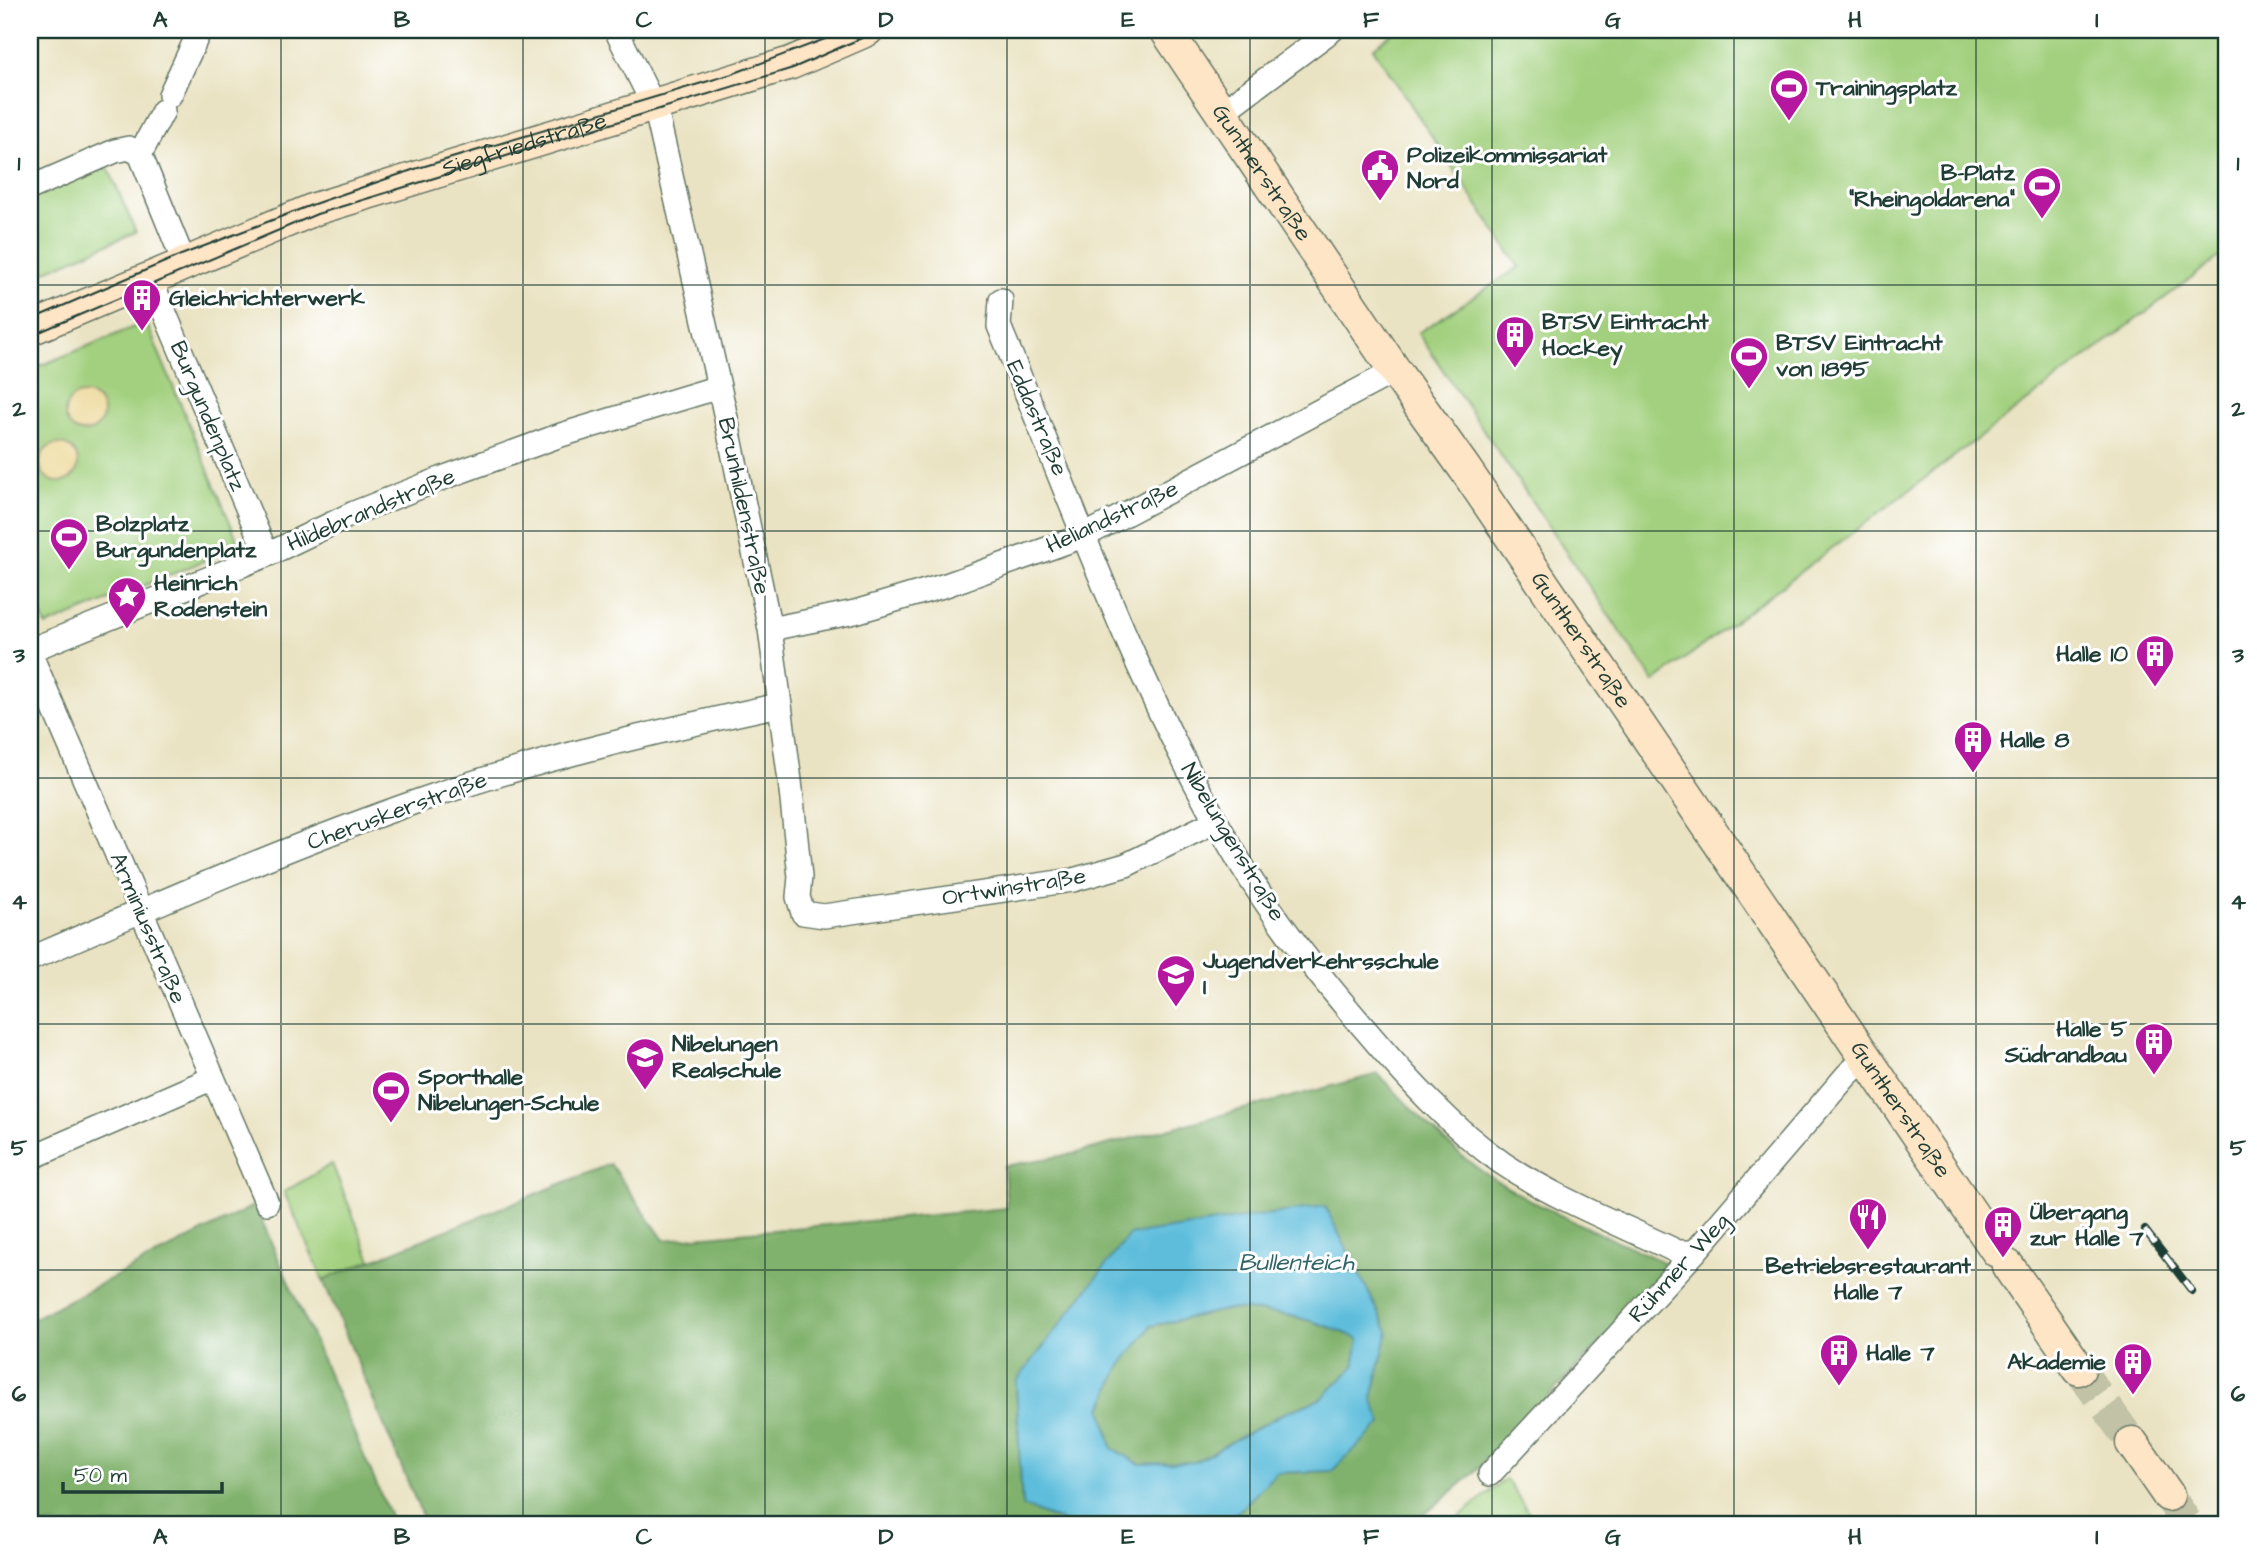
<svg xmlns="http://www.w3.org/2000/svg" width="2257" height="1555" viewBox="0 0 2257 1555" font-family="'Architects Daughter',sans-serif">
<rect width="100%" height="100%" fill="#fff"/>
<filter id="ink" filterUnits="userSpaceOnUse"><feTurbulence type="fractalNoise" baseFrequency=".0143" numOctaves="2"/><feDisplacementMap in="SourceGraphic" scale="14" xChannelSelector="R" yChannelSelector="G"/><feConvolveMatrix kernelMatrix="1 2 1 2 8 2 1 2 1" color-interpolation-filters="sRGB"/></filter>
<filter id="wash" filterUnits="userSpaceOnUse"><feTurbulence type="fractalNoise" baseFrequency=".00686" numOctaves="4" result="noise"/><feDisplacementMap in="SourceGraphic" scale="28" xChannelSelector="R" yChannelSelector="G"/><feGaussianBlur stdDeviation="1.57" result="paint"/><feColorMatrix in="noise" values="0 0 0 0 0 0 0 0 0 0 0 0 0 0 0 0 0 1.4 0 .05"/><feComposite in="paint" operator="in"/></filter>
<g filter="url(#wash)">
<rect width="100%" height="100%" fill="#eae3c3"/>
<path fill="#a2d07e" stroke="#608659" stroke-width="2" d="M 1397,30 L 2227,30 L 2227,251 L 1654,682 L 1418,333 L 1519,267 L 1373,48 Z
M 106,163 L 136,232 L 30,278 L 30,196 Z
M 146,322 L 240,546 L 46,626 L 30,586 L 30,370 Z
M 332,1164 L 371,1260 L 323,1280 L 284,1192 Z
M 1506,1479 L 1537,1525 L 1449,1525 Z"/>
<path fill="#81b26d" stroke="#507850" stroke-width="2" d="M 1378,1074 C 1411,1107 1444,1145 1483,1172 C 1541,1211 1611,1237 1674,1267 L 1474,1473 L 1412,1525 L 1204,1525 L 1237,1513 L 1276,1473 L 1332,1471 L 1372,1398 L 1388,1331 L 1325,1207 L 1129,1236 L 1016,1382 L 1022,1506 L 1071,1525 L 426,1525 L 323,1280 L 610,1164 L 664,1240 L 1007,1208 L 1004,1166 L 1072,1154 Z
M 255,1205 L 394,1525 L 30,1525 L 30,1320 Z
M 1229,1309 C 1284,1312 1309,1318 1360,1339 L 1354,1367 L 1321,1399 L 1282,1414 L 1195,1462 L 1140,1464 L 1111,1448 L 1102,1409 L 1119,1368 L 1151,1326 Z"/>
<path fill="#eeda9e" stroke="#868c69" stroke-width="2" d="M65 413a19 19 0 1 1 38 0a19 19 0 1 1-38 0Z
M40 463a19 19 0 1 1 38 0a19 19 0 1 1-38 0Z"/>
<path fill="#5dbddb" stroke="#3e7d88" stroke-width="2" fill-rule="evenodd" d="M 1325,1206 L 1388,1331 L 1372,1398 L 1382,1423 L 1332,1471 L 1276,1473 L 1237,1513 L 1204,1525 L 1071,1525 L 1022,1506 L 1016,1382 L 1129,1235 ZM 1229,1309 C 1284,1312 1309,1317 1359,1339 L 1354,1367 L 1321,1399 L 1282,1414 L 1195,1462 L 1140,1464 L 1112,1448 L 1102,1408 L 1119,1368 L 1151,1326 Z"/>
</g>
<g filter="url(#ink)">
<g fill="none" stroke-linecap="round" stroke-linejoin="round">
<path stroke="#c1c2a6" stroke-width="32" stroke-dasharray="32 16" stroke-linecap="butt" d="M 2079,1369 L 2132,1443
M 2168,1495 L 2188,1525"/>
<g stroke="#676" stroke-width="26">
<path id="street" d="M 616,30 L 656,110 L 723,404 L 770,629 L 790,781 L 800,877 L 798,897 L 803,913 L 824,916 L 1073,880 L 1126,865 L 1216,821
M 170,95 L 200,30
M 1222,112 L 1332,30
M 140,154 L 163,111
M 30,188 L 115,151 L 129,148 L 140,154 L 184,262
M 150,278 L 267,555
M 1001,300 L 999,326 C 1074,506 1139,696 1241,864 C 1278,925 1323,981 1370,1035 C 1409,1081 1452,1128 1502,1163 C 1556,1199 1620,1224 1678,1252 L 1695,1252
M 770,629 L 855,612 L 946,585 L 1086,535 L 1395,371
M 30,650 L 267,555 L 354,513 L 448,476 L 561,435 L 719,387
M 30,653 L 267,1203
M 30,959 C 159,903 289,846 421,800 C 538,759 658,731 779,705
M 30,1158 L 213,1078
M 1490,1474 L 1695,1252 L 1847,1075 L 1865,1058"/>
</g>
<g stroke="#676" stroke-width="35">
<g id="secondary">
<path id="s1" d="M 1166,30 L 1395,371 L 1465,469 L 1997,1251"/>
<path id="s2" d="M 30,329 L 315,209 L 791,63 L 867,30"/>
<path d="M 2008,1266 L 2079,1369"/>
<path d="M 2132,1443 L 2168,1495"/>
</g>
</g>
<use href="#street" stroke="#fff" stroke-width="23"/>
<use href="#secondary" stroke="#fde5c5" stroke-width="32"/>
<path stroke="#1f3d34" stroke-width="2" d="M 30,320 L 181,255 L 314,204 L 415,169 L 732,74 L 849,30
M 30,336 L 317,214 L 793,68 L 880,30"/>
<g stroke="#1f3d34" stroke-width="8">
<path id="rail" d="M 2145,1230 L 2192,1291"/>
</g>
<use href="#rail" stroke="#fff" stroke-width="5" stroke-dasharray="16" stroke-linecap="butt"/>
</g>
</g>
<path fill="none" stroke="#1f3d34" stroke-width="2" stroke-opacity="0.55" d="M 281,30 L 281,1525M 523,30 L 523,1525M 765,30 L 765,1525M 1007,30 L 1007,1525M 1250,30 L 1250,1525M 1492,30 L 1492,1525M 1734,30 L 1734,1525M 1976,30 L 1976,1525M 30,285 L 2227,285M 30,531 L 2227,531M 30,778 L 2227,778M 30,1024 L 2227,1024M 30,1270 L 2227,1270"/>
<defs>
<g id="stadium-pin" transform="scale(2.0125)"><path d="M0 17L-7.5 6A9.5 9.5 0 1 1 7.5 6Z" fill="#b5179e" stroke="#fff"/><path d="M0-5a6.5 5 0 1 0 0 10a6.5 5 0 1 0 0-10ZM-3.5-1.8h7v3.6h-7Z" fill="#fff"/></g>
<g id="civic-pin" transform="scale(2.0125)"><path d="M0 17L-7.5 6A9.5 9.5 0 1 1 7.5 6Z" fill="#b5179e" stroke="#fff"/><path d="M-.6-6.5H3V-4.5H.6V-3L4-1V1h2V6H-6V1h2V-1L-.6-3ZM-1.2 2.5V6h2.4V2.5Z" fill="#fff"/></g>
<g id="building-pin" transform="scale(2.0125)"><path d="M0 17L-7.5 6A9.5 9.5 0 1 1 7.5 6Z" fill="#b5179e" stroke="#fff"/><path d="M-4-6H4V6H1V3H-1V6H-4ZM-2.5-4.3h1.7v1.8h-1.7ZM.8-4.3h1.7v1.8H.8ZM-2.5-1h1.7V.8h-1.7ZM.8-1h1.7V.8H.8Z" fill="#fff"/></g>
<g id="sight-pin" transform="scale(2.0125)"><path d="M0 17L-7.5 6A9.5 9.5 0 1 1 7.5 6Z" fill="#b5179e" stroke="#fff"/><path d="M0-6L1.8-2.2L6-1.7L2.9 1.2L3.7 5.4L0 3.3L-3.7 5.4L-2.9 1.2L-6-1.7L-1.8-2.2Z" fill="#fff"/></g>
<g id="school-pin" transform="scale(2.0125)"><path d="M0 17L-7.5 6A9.5 9.5 0 1 1 7.5 6Z" fill="#b5179e" stroke="#fff"/><path d="M0-5L7-2L0 1L-7-2ZM-4 1L0 2.5L4 1V4Q0 6-4 4Z" fill="#fff"/></g>
<g id="restaurant-pin" transform="scale(2.0125)"><path d="M0 17L-7.5 6A9.5 9.5 0 1 1 7.5 6Z" fill="#b5179e" stroke="#fff"/><path d="M-5-6h1v4h1v-4h1v4h1v-4h1v5L-1.5 .5V6h-2V.5L-5-1ZM5-6V6H3V1.5H1.5Q1.5-4 5-6Z" fill="#fff"/></g>
</defs>
<g fill-rule="evenodd">
<use href="#stadium-pin" x="1789" y="88"/>
<use href="#civic-pin" x="1380" y="168"/>
<use href="#stadium-pin" x="2042" y="186"/>
<use href="#building-pin" x="142" y="298"/>
<use href="#building-pin" x="1515" y="335"/>
<use href="#stadium-pin" x="1749" y="356"/>
<use href="#stadium-pin" x="69" y="537"/>
<use href="#sight-pin" x="127" y="596"/>
<use href="#building-pin" x="2155" y="654"/>
<use href="#building-pin" x="1973" y="740"/>
<use href="#school-pin" x="1176" y="974"/>
<use href="#building-pin" x="2154" y="1042"/>
<use href="#school-pin" x="645" y="1057"/>
<use href="#stadium-pin" x="391" y="1090"/>
<use href="#restaurant-pin" x="1868" y="1217"/>
<use href="#building-pin" x="2003" y="1225"/>
<use href="#building-pin" x="1839" y="1353"/>
<use href="#building-pin" x="2133" y="1362"/>
</g>
<g text-anchor="middle" dominant-baseline="central" stroke-width="6" stroke-linejoin="round" paint-order="stroke">
<g font-size="23" font-weight="bold" fill="#1f3d34" stroke="#fff" text-anchor="start">
<text x="1816" y="88">Trainingsplatz</text>
<text x="1407" y="155">Polizeikommissariat<tspan x="1407" dy="26">Nord</tspan></text>
<text x="2015" y="173" text-anchor="end">B-Platz<tspan x="2015" dy="26">"Rheingoldarena"</tspan></text>
<text x="169" y="298">Gleichrichterwerk</text>
<text x="1542" y="322">BTSV Eintracht<tspan x="1542" dy="26">Hockey</tspan></text>
<text x="1776" y="343">BTSV Eintracht<tspan x="1776" dy="26">von 1895</tspan></text>
<text x="96" y="524">Bolzplatz<tspan x="96" dy="26">Burgundenplatz</tspan></text>
<text x="154" y="583">Heinrich<tspan x="154" dy="26">Rodenstein</tspan></text>
<text x="2128" y="654" text-anchor="end">Halle 10</text>
<text x="2000" y="740">Halle 8</text>
<text x="1203" y="961">Jugendverkehrsschule<tspan x="1203" dy="26">I</tspan></text>
<text x="2127" y="1029" text-anchor="end">Halle 5<tspan x="2127" dy="26">Südrandbau</tspan></text>
<text x="672" y="1044">Nibelungen<tspan x="672" dy="26">Realschule</tspan></text>
<text x="418" y="1077">Sporthalle<tspan x="418" dy="26">Nibelungen-Schule</tspan></text>
<text x="2030" y="1212">Übergang<tspan x="2030" dy="26">zur Halle 7</tspan></text>
<text x="1868" y="1266" text-anchor="middle">Betriebsrestaurant<tspan x="1868" dy="26">Halle 7</tspan></text>
<text x="1866" y="1353">Halle 7</text>
<text x="2106" y="1362" text-anchor="end">Akademie</text>
</g>
<g font-size="23" fill="#1f3d34" stroke="#fff">
<text stroke="none"><textPath href="#s2" startOffset="528">Siegfriedstraße</textPath></text>
<text stroke="none"><textPath href="#s1" startOffset="172">Guntherstraße</textPath></text>
<text transform="translate(208 416) rotate(67)">Burgundenplatz</text>
<text transform="translate(1037 418) rotate(67)">Eddastraße</text>
<text transform="translate(744 506) rotate(78)">Brunhildenstraße</text>
<text transform="translate(371 510) rotate(-23)">Hildebrandstraße</text>
<text transform="translate(1112 517) rotate(-25)">Heliandstraße</text>
<text stroke="none"><textPath href="#s1" startOffset="738">Guntherstraße</textPath></text>
<text transform="translate(397 811) rotate(-20)">Cheruskerstraße</text>
<text transform="translate(1233 842) rotate(59)">Nibelungenstraße</text>
<text transform="translate(1014 887) rotate(-9)">Ortwinstraße</text>
<text transform="translate(148 928) rotate(67)">Arminiusstraße</text>
<text stroke="none"><textPath href="#s1" startOffset="1306">Guntherstraße</textPath></text>
<text transform="translate(1679 1268) rotate(-48)">Rühmer Weg</text>
</g>
<g font-size="24" font-style="italic" fill="#326366" stroke="#fff">
<text x="1296" y="1263">Bullenteich</text>
</g>
</g>
<rect width="2257" height="1555" fill="none" stroke="#fff" stroke-width="77"/>
<path d="M63 1482v10h159v-10" fill="none" stroke="#1f3d34" stroke-width="3.5"/>
<text x="74" y="1482" font-size="21" fill="#1f3d34" stroke="#ffffff" stroke-width="5" paint-order="stroke">50 m</text>
<rect x="38" y="38" width="2180" height="1478" fill="none" stroke="#1f3d34" stroke-width="2.5"/>
<g font-size="23" text-anchor="middle" font-weight="bold" fill="#1f3d34">
<text x="160" y="27">A</text>
<text x="402" y="27">B</text>
<text x="644" y="27">C</text>
<text x="886" y="27">D</text>
<text x="1128" y="27">E</text>
<text x="1371" y="27">F</text>
<text x="1613" y="27">G</text>
<text x="1855" y="27">H</text>
<text x="2097" y="27">I</text>
<text x="19" y="170">1</text>
<text x="2238" y="170">1</text>
<text x="19" y="416">2</text>
<text x="2238" y="416">2</text>
<text x="19" y="662">3</text>
<text x="2238" y="662">3</text>
<text x="19" y="909">4</text>
<text x="2238" y="909">4</text>
<text x="19" y="1155">5</text>
<text x="2238" y="1155">5</text>
<text x="19" y="1401">6</text>
<text x="2238" y="1401">6</text>
<text x="160" y="1544">A</text>
<text x="402" y="1544">B</text>
<text x="644" y="1544">C</text>
<text x="886" y="1544">D</text>
<text x="1128" y="1544">E</text>
<text x="1371" y="1544">F</text>
<text x="1613" y="1544">G</text>
<text x="1855" y="1544">H</text>
<text x="2097" y="1544">I</text>
</g>
</svg>
